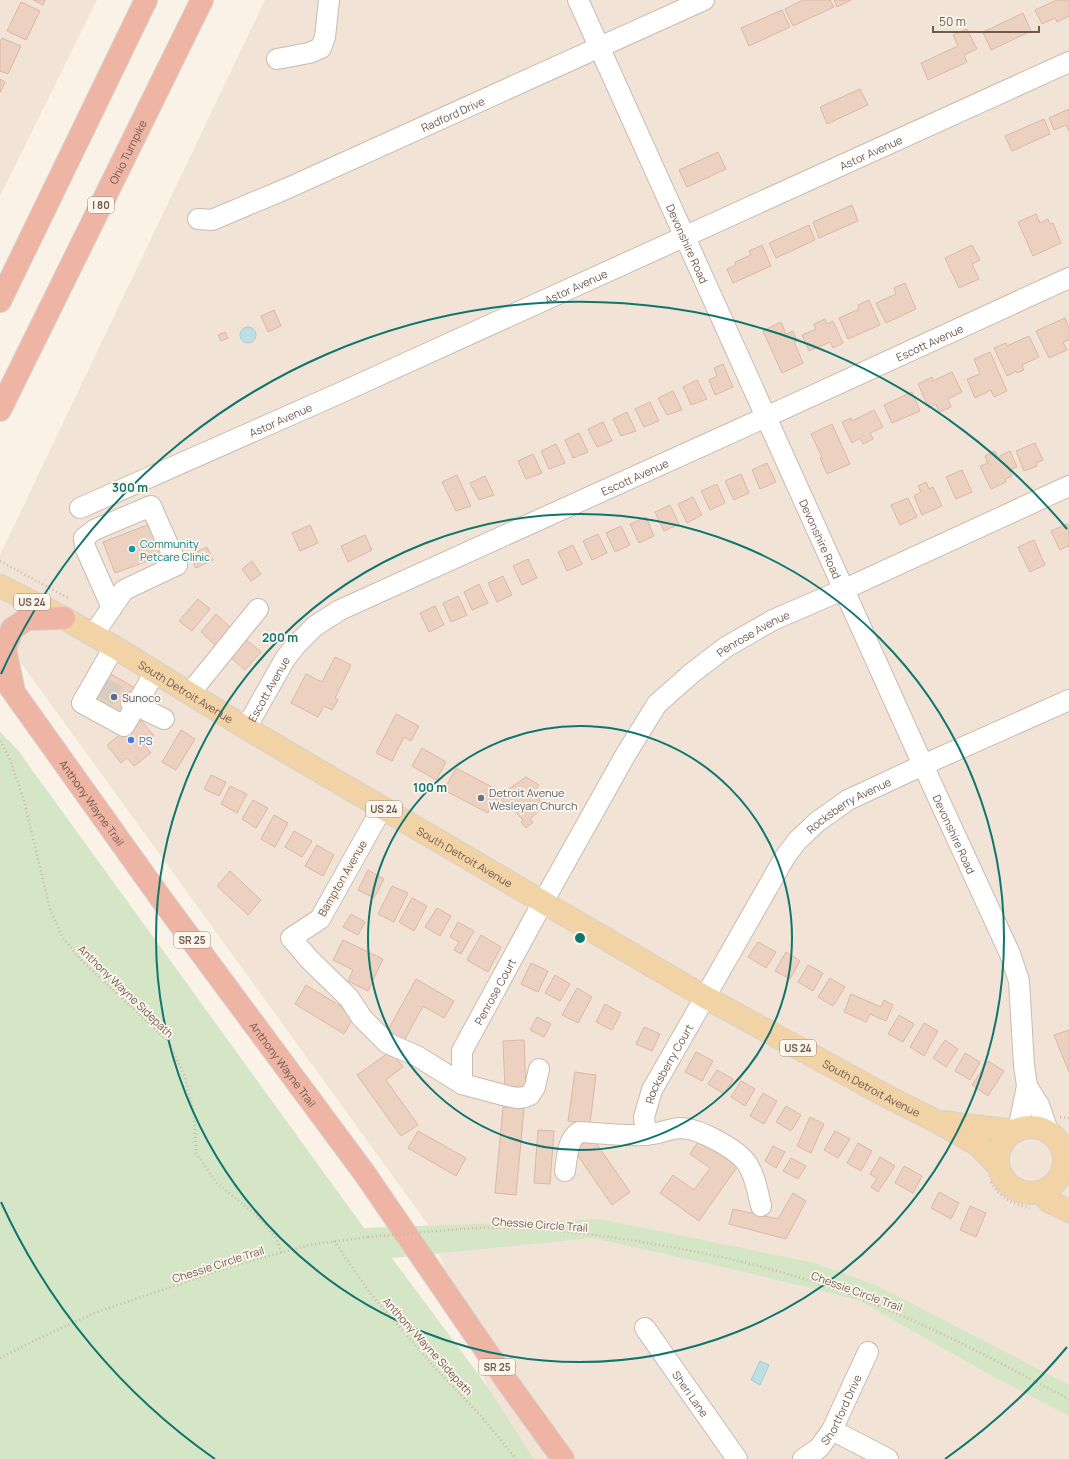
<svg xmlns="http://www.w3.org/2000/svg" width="1069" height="1459" viewBox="0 0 1069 1459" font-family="Manrope,sans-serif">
<rect width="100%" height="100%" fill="#faf2e7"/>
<path fill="#f1e4d6" d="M 0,0 L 97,0 L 0,196 Z
M 265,0 L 1069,0 L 1069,1459 L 534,1459 L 487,1386 L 429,1226 L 0,634 L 0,555 Z"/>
<path fill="#d5e6c7" d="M 0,732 L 17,749 L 364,1228 L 600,1219 L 815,1263 L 880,1287 L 1069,1385 L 1069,1416 L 985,1372 L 858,1300 L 749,1273 L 593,1238 L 392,1258 L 487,1386 L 534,1459 L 0,1459 Z"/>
<path fill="#bddee2" stroke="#a5cdd2" d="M240 335a8 8 0 1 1 16 0a8 8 0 1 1-16 0Z
M 760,1361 L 769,1365 L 760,1385 L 751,1380 Z"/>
<path fill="#ecd1c1" stroke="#ddb7a4" d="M 33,0 L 45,0 L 43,5 Z
M 803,0 L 830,0 L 834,7 L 793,26 L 785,9 Z
M 834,0 L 851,0 L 837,7 Z
M 1057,0 L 1069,0 L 1069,16 L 1057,22 L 1055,18 L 1042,24 L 1035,10 Z
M 21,2 L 40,11 L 26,40 L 7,31 Z
M 782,10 L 790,27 L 749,46 L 741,28 Z
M 1023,13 L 1031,31 L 991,50 L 983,32 Z
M 967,29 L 977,49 L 964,55 L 967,62 L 928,80 L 921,63 L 958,46 L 953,35 Z
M 2,38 L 21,46 L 8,74 L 0,71 L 0,42 Z
M 0,79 L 5,82 L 0,93 Z
M 860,89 L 868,105 L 827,124 L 820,107 Z
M 1069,109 L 1069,131 L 1066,125 L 1054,130 L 1049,118 Z
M 1044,119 L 1050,134 L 1012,151 L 1005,136 Z
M 718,152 L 726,169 L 687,187 L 679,170 Z
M 852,205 L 858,221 L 819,238 L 813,222 Z
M 1036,214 L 1040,223 L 1048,219 L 1050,224 L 1053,223 L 1061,243 L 1033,256 L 1018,222 Z
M 809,225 L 815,240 L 776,258 L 769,243 Z
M 762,245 L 771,266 L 733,283 L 727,269 L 736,265 L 735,262 L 751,255 L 749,251 Z
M 972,245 L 980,260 L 972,264 L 979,279 L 959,288 L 945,258 Z
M 905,283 L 916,309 L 886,323 L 876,303 L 896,294 L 894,288 Z
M 869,300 L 880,325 L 848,339 L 839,318 L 859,309 L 858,305 Z
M 274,310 L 281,326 L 268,332 L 261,316 Z
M 1065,318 L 1069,328 L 1069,340 L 1063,342 L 1067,350 L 1049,358 L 1036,331 Z
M 825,319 L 827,324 L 833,321 L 843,343 L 833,348 L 830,342 L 809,351 L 802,335 L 816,329 L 814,324 Z
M 781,322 L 786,334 L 793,331 L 797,341 L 794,342 L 803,363 L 782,373 L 763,331 Z
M 225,332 L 228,338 L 221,341 L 218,335 Z
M 1029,336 L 1039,357 L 1022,365 L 1024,370 L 1017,373 L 1016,371 L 1007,376 L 994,348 L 1006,343 L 1007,346 Z
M 990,352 L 1007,391 L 994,397 L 991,390 L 975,398 L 967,379 L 980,374 L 974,359 Z
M 723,364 L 733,387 L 715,395 L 709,380 L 717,376 L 714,368 Z
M 952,372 L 962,392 L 948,399 L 951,407 L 939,412 L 936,404 L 929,408 L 918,384 L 932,377 L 933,381 Z
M 697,380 L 707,399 L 691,405 L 683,387 Z
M 673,391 L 682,410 L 667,415 L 658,398 Z
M 912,392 L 920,411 L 892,423 L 884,405 Z
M 650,402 L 659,421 L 644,427 L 635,409 Z
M 874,410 L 883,427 L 870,433 L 873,439 L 863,444 L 860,438 L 852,443 L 842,422 L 851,418 L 852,421 Z
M 627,412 L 636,431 L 621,436 L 613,419 Z
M 603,422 L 612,441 L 597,447 L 588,429 Z
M 832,424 L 850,464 L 827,474 L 820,458 L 822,457 L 811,434 Z
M 579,433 L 588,452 L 573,458 L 565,440 Z
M 1035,443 L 1043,460 L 1036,463 L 1037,466 L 1024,471 L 1016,451 Z
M 556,444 L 565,463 L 549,469 L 541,451 Z
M 995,451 L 998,458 L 1000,457 L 1000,456 L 1010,451 L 1017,467 L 1009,470 L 1012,476 L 1005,479 L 1006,482 L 991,489 L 980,466 L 988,463 L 985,456 Z
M 533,454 L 542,473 L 526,479 L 518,461 Z
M 767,463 L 776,482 L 760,489 L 752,470 Z
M 962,470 L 972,492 L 956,499 L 946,477 Z
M 741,474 L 749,493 L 734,500 L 725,481 Z
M 457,475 L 471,506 L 456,511 L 442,482 Z
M 485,476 L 494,495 L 479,500 L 470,483 Z
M 926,482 L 929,489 L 933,487 L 942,506 L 922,515 L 914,496 L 921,492 L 918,486 Z
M 717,484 L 725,503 L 710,510 L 701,491 Z
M 693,497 L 702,515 L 687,523 L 678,504 Z
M 908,498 L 917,517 L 900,525 L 891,505 Z
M 670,505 L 679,524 L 664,531 L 655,512 Z
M 646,517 L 654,536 L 639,543 L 630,524 Z
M 150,524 L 162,556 L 115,573 L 103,542 Z
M 1067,524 L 1067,525 L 1069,524 L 1069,548 L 1068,546 L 1060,550 L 1051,531 Z
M 310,525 L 318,543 L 300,551 L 292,533 Z
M 621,526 L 630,545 L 615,552 L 606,533 Z
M 598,534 L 607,553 L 592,560 L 583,541 Z
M 365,535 L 372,550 L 348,562 L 341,546 Z
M 1034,540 L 1045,565 L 1030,572 L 1018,547 Z
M 573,545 L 582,564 L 567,571 L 558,552 Z
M 207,547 L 213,560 L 196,568 L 190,555 Z
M 528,559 L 537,578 L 522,585 L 513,566 Z
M 252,561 L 261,574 L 251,581 L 242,569 Z
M 503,576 L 512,595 L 497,602 L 488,583 Z
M 479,584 L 488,603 L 472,610 L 464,592 Z
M 458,596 L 467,615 L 451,622 L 443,603 Z
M 198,599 L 210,609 L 192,631 L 179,621 Z
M 435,606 L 444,625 L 429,632 L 420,613 Z
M 216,614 L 231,628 L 216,646 L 201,632 Z
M 245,639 L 261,652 L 245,670 L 230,657 Z
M 335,657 L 351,665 L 335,698 L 338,700 L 332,710 L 324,706 L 318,717 L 291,703 L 306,674 L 322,682 Z
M 107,672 L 139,690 L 123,718 L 92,701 Z
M 396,714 L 419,726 L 411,741 L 404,737 L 392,761 L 376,753 Z
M 140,719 L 154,736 L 144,744 L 151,753 L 134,766 L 127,758 L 121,763 L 107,745 Z
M 181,730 L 195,739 L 176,770 L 162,762 Z
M 422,748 L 446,762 L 436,780 L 412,766 Z
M 456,768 L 503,793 L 501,797 L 505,799 L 508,794 L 506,791 L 526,777 L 539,785 L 534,792 L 538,794 L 542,808 L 530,819 L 533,822 L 526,828 L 521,822 L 523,820 L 511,807 L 502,802 L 498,811 L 491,807 L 488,813 L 444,790 Z
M 211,775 L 226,782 L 219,796 L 204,789 Z
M 230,786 L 247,794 L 237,813 L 221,804 Z
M 253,800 L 268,808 L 256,828 L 242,819 Z
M 274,815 L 288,823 L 275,847 L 261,839 Z
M 294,831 L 312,841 L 302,857 L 285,847 Z
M 317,845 L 334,855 L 323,876 L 305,866 Z
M 368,870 L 384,879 L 374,898 L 358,890 Z
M 230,871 L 261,900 L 248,915 L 217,886 Z
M 392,886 L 408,893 L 394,922 L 378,914 Z
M 412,898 L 427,906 L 414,931 L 399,922 Z
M 437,908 L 451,916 L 440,936 L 425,927 Z
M 351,914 L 365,922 L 358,935 L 343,927 Z
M 458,922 L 474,931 L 461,954 L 454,950 L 459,942 L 450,937 Z
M 481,935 L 501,947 L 488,972 L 467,960 Z
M 343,940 L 383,959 L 368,991 L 348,981 L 353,970 L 333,960 Z
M 758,942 L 776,952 L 766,968 L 748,957 Z
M 786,952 L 800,961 L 790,979 L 775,971 Z
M 531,963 L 548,971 L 538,992 L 521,984 Z
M 808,965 L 823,973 L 813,991 L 798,982 Z
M 555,975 L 570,984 L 560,1001 L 545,993 Z
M 830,978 L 845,987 L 833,1006 L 818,997 Z
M 416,979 L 454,1001 L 444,1018 L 423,1006 L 404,1041 L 387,1032 Z
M 306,985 L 355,1015 L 344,1034 L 295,1004 Z
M 577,988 L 592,997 L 578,1023 L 562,1015 Z
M 851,994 L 881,1007 L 884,1000 L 893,1005 L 886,1021 L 870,1014 L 866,1022 L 844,1012 Z
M 605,1004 L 621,1013 L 612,1030 L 596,1022 Z
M 899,1015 L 914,1024 L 903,1042 L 888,1034 Z
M 537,1017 L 551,1024 L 544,1037 L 530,1030 Z
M 924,1023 L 938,1031 L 924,1056 L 910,1047 Z
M 644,1027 L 660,1034 L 652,1051 L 636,1044 Z
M 1069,1030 L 1069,1072 L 1054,1035 Z
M 524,1040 L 526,1089 L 505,1090 L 503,1041 Z
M 945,1040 L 958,1049 L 946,1067 L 933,1058 Z
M 391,1051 L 403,1067 L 386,1080 L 418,1125 L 401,1136 L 357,1075 Z
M 696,1052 L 713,1061 L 702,1081 L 685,1072 Z
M 965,1053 L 980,1062 L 970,1080 L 955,1071 Z
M 988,1061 L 1004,1071 L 988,1096 L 972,1085 Z
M 717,1070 L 733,1079 L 724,1094 L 708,1084 Z
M 575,1072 L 596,1075 L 590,1124 L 568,1121 Z
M 741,1081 L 755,1089 L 745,1106 L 731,1097 Z
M 763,1093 L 777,1101 L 764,1124 L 750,1116 Z
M 786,1106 L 801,1115 L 791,1131 L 776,1122 Z
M 503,1107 L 524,1109 L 516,1195 L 495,1193 Z
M 810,1117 L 824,1124 L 811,1153 L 797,1146 Z
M 538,1130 L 554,1131 L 550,1184 L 534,1183 Z
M 418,1131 L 466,1158 L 456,1176 L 408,1148 Z
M 835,1131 L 850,1139 L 838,1158 L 824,1150 Z
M 702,1136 L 740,1163 L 699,1221 L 660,1193 L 673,1175 L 694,1190 L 710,1168 L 690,1154 Z
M 592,1137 L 630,1192 L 612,1205 L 574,1150 Z
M 858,1143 L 872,1151 L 861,1171 L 847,1163 Z
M 773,1146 L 785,1152 L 776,1168 L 765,1161 Z
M 880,1157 L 895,1166 L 878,1192 L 871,1187 L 877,1179 L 870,1174 Z
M 791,1158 L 806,1166 L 798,1179 L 783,1171 Z
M 904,1166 L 922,1176 L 913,1193 L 895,1183 Z
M 939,1192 L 959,1203 L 951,1219 L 931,1208 Z
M 793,1193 L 806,1201 L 786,1239 L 729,1224 L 733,1209 L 778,1219 Z
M 970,1206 L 986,1213 L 976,1237 L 960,1230 Z"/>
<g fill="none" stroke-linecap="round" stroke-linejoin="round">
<path stroke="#d8ccc1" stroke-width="20" stroke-dasharray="20 10" stroke-linecap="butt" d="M 100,686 L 131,703"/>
<g stroke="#cbbaae" stroke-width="22">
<g id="minor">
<path id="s1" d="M 578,0 L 923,765 L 1010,954 L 1019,981 L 1024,1065 L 1027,1086 L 1018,1130"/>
<path d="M 277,59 L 309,53 L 321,48 L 325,37 L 329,0"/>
<path id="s2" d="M 198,219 L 212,220 L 288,188 L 704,0"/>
<path id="s3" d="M 80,508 L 340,393 L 1069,62"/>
<path d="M 93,635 L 124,590 L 177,565 L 151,506 L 94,530 L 84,538 L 85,547 L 112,608"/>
<path d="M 114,647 L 82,703 L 124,726 L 155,672"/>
<path d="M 190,693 L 258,609"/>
<path d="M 131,703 L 164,719"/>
<path id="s4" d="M 246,728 L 285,659 L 296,645 L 315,626 L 340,610 L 766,417 L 1069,278"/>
<path d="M 382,808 L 320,919 L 291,938 L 310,960 L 349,998 L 362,1018 L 387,1043 L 417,1056 L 462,1084 L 507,1096 L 517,1098 L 525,1097 L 530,1095 L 535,1087 L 539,1069"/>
<path id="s5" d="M 462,1084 L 462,1051 L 543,902 L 626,754 L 657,704 L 692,673 L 726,647 L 773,620 L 845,589 L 1069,486"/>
<path d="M 1027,1086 L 1039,1105 L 1048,1131"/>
<path id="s6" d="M 646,1135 L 644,1117 L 652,1090 L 785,857 L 797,841 L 817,822 L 848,800 L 923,765 L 1069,700"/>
<path d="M 565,1171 C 567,1158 567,1140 579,1132 C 601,1133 622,1136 644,1135 C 656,1135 667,1129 680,1128 C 698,1128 738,1149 748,1165 C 755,1177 758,1192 761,1206"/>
<path id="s7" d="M 645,1328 L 737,1459"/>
<path d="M 832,1430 L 888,1459"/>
<path id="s8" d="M 803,1459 L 819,1448 L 832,1430 L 868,1352"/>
</g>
</g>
<g stroke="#d7d1cd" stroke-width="24">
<g id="major">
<path id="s9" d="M 0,586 L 64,618 L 116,648 L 246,728 L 705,997 L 890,1098 L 934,1120 L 978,1145 L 998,1166"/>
<path d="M 946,1122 L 964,1125 L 1016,1131"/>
<circle cx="1031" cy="1160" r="33"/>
<path d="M 1040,1193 L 1050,1202 L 1069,1211"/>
</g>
</g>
<g stroke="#d7d1cd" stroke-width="24">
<g id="highway">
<path d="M 0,301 L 146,0"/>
<path id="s10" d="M 0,410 L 202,0"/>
<path id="s11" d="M 0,673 L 162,900 L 365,1174 L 508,1383 L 563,1459"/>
<path d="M 13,687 L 5,649 L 12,629 L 27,619 L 64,618"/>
</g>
</g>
<path stroke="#d1b4a5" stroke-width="2.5" stroke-dasharray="1 3" stroke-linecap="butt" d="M 0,561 L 68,598
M 0,741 L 9,757 L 24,801 L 50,909 L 63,938 L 81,960 L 169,1042 L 185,1077 L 194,1113 L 196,1153 L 217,1183 L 257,1216 L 275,1237 L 282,1252
M 1060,1117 L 1069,1118
M 991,1182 C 1001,1199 1011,1203 1030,1208
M 436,1231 C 449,1230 463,1229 476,1228 C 538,1226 604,1235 665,1246 C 741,1259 816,1279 886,1309 C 949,1335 1009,1368 1069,1399
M 334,1241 L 370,1293 L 434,1367 L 481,1416 L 516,1459
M 0,1358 L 46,1335 L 97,1312 L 233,1266 L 309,1245 L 368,1237"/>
<use href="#minor" stroke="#fff" stroke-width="20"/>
<use href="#major" stroke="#f2d3a6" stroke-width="22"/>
<use href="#highway" stroke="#eeb5a4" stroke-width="22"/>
<path stroke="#d1b4a5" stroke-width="2.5" stroke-dasharray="1 3" stroke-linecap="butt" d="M 368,1237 L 436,1231"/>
</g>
<g fill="none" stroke="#0f766e" stroke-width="2">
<circle cx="580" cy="938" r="212"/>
<circle cx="580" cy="938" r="424"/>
<path d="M1067 1347A636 636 0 0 1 945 1459M215 1459A636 636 0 0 1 1 1202M1 674A636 636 0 0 1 1067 529"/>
</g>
<circle fill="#0f9aa8" stroke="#fdf6ed" stroke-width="1.5" cx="132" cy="549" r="4"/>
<circle fill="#5c6f8a" stroke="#fdf6ed" stroke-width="1.5" cx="114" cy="697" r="4"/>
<circle fill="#3f7fe0" stroke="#fdf6ed" stroke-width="1.5" cx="131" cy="740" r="4"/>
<circle fill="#6b7280" stroke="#fdf6ed" stroke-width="1.5" cx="481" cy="798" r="4"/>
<g text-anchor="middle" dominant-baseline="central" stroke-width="3.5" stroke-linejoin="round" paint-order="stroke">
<g fill="#fdf6ed" stroke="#9b887e" stroke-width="1">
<rect x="88" y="197" width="26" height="16" rx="3"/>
<rect x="14" y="594" width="36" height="16" rx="3"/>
<rect x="366" y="801" width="36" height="16" rx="3"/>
<rect x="174" y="932" width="36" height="16" rx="3"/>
<rect x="780" y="1040" width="36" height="16" rx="3"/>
<rect x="479" y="1359" width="36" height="16" rx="3"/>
</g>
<g font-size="10" font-weight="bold" fill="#71594e">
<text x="101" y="205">I 80</text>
<text x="32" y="602">US 24</text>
<text x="384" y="809">US 24</text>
<text x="192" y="940">SR 25</text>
<text x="798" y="1048">US 24</text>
<text x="497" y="1367">SR 25</text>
</g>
<g font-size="11" fill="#71594e" stroke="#fdf6ed">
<text stroke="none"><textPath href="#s2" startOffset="277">Radford Drive</textPath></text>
<text stroke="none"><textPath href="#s10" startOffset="288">Ohio Turnpike</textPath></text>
<text stroke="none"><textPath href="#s3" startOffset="867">Astor Avenue</textPath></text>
<text stroke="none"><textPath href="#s1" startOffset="267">Devonshire Road</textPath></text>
<text stroke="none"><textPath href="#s3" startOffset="543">Astor Avenue</textPath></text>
<text stroke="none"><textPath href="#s4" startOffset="801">Escott Avenue</textPath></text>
<text stroke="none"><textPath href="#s3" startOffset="219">Astor Avenue</textPath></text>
<text stroke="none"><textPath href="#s4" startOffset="477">Escott Avenue</textPath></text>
<text stroke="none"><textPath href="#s1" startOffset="591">Devonshire Road</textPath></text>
<text stroke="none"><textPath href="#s5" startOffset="551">Penrose Avenue</textPath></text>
<text stroke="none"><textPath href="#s4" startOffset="45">Escott Avenue</textPath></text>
<text stroke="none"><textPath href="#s9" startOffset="214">South Detroit Avenue</textPath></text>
<text stroke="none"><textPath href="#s11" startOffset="159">Anthony Wayne Trail</textPath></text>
<text stroke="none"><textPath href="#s6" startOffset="398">Rocksberry Avenue</textPath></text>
<text stroke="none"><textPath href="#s1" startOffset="915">Devonshire Road</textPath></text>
<text stroke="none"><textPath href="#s9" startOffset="538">South Detroit Avenue</textPath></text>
<text transform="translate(342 878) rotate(-60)">Bampton Avenue</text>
<text transform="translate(126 991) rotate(44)">Anthony Wayne Sidepath</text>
<text stroke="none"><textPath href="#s5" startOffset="101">Penrose Court</textPath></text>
<text stroke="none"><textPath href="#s11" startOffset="483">Anthony Wayne Trail</textPath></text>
<text stroke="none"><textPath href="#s6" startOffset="77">Rocksberry Court</textPath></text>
<text stroke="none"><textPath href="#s9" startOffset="1006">South Detroit Avenue</textPath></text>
<text transform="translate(540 1224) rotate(4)">Chessie Circle Trail</text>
<text transform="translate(218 1264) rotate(-18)">Chessie Circle Trail</text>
<text transform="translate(857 1291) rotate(20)">Chessie Circle Trail</text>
<text transform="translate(428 1346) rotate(48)">Anthony Wayne Sidepath</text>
<text stroke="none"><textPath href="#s7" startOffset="80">Sheri Lane</textPath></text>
<text stroke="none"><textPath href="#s8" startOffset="64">Shortford Drive</textPath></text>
</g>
<g font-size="11" fill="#0d838f" stroke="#fdf6ed" text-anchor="start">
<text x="140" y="543">Community<tspan x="140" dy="13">Petcare Clinic</tspan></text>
</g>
<g font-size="11" fill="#4e5e75" stroke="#fdf6ed" text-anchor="start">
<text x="122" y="697">Sunoco</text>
</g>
<g font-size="11" fill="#366cbe" stroke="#fdf6ed" text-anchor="start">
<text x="139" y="740">PS</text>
</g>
<g font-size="11" fill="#5b616d" stroke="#fdf6ed" text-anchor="start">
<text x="489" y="792">Detroit Avenue<tspan x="489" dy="13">Wesleyan Church</tspan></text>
</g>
</g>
<circle cx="580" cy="938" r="6" fill="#0f766e" stroke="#fdf6ed" stroke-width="2"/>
<g font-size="12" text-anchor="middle" font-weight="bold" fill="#0f766e" stroke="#fdf6ed" stroke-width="3.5" stroke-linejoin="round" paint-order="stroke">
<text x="130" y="492">300 m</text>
<text x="280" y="642">200 m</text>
<text x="430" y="792">100 m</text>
</g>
<path d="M933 26v6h106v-6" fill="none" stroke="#71594e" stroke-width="2"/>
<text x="939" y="26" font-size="12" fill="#71594e" stroke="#fdf6ed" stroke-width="3" paint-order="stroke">50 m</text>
</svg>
